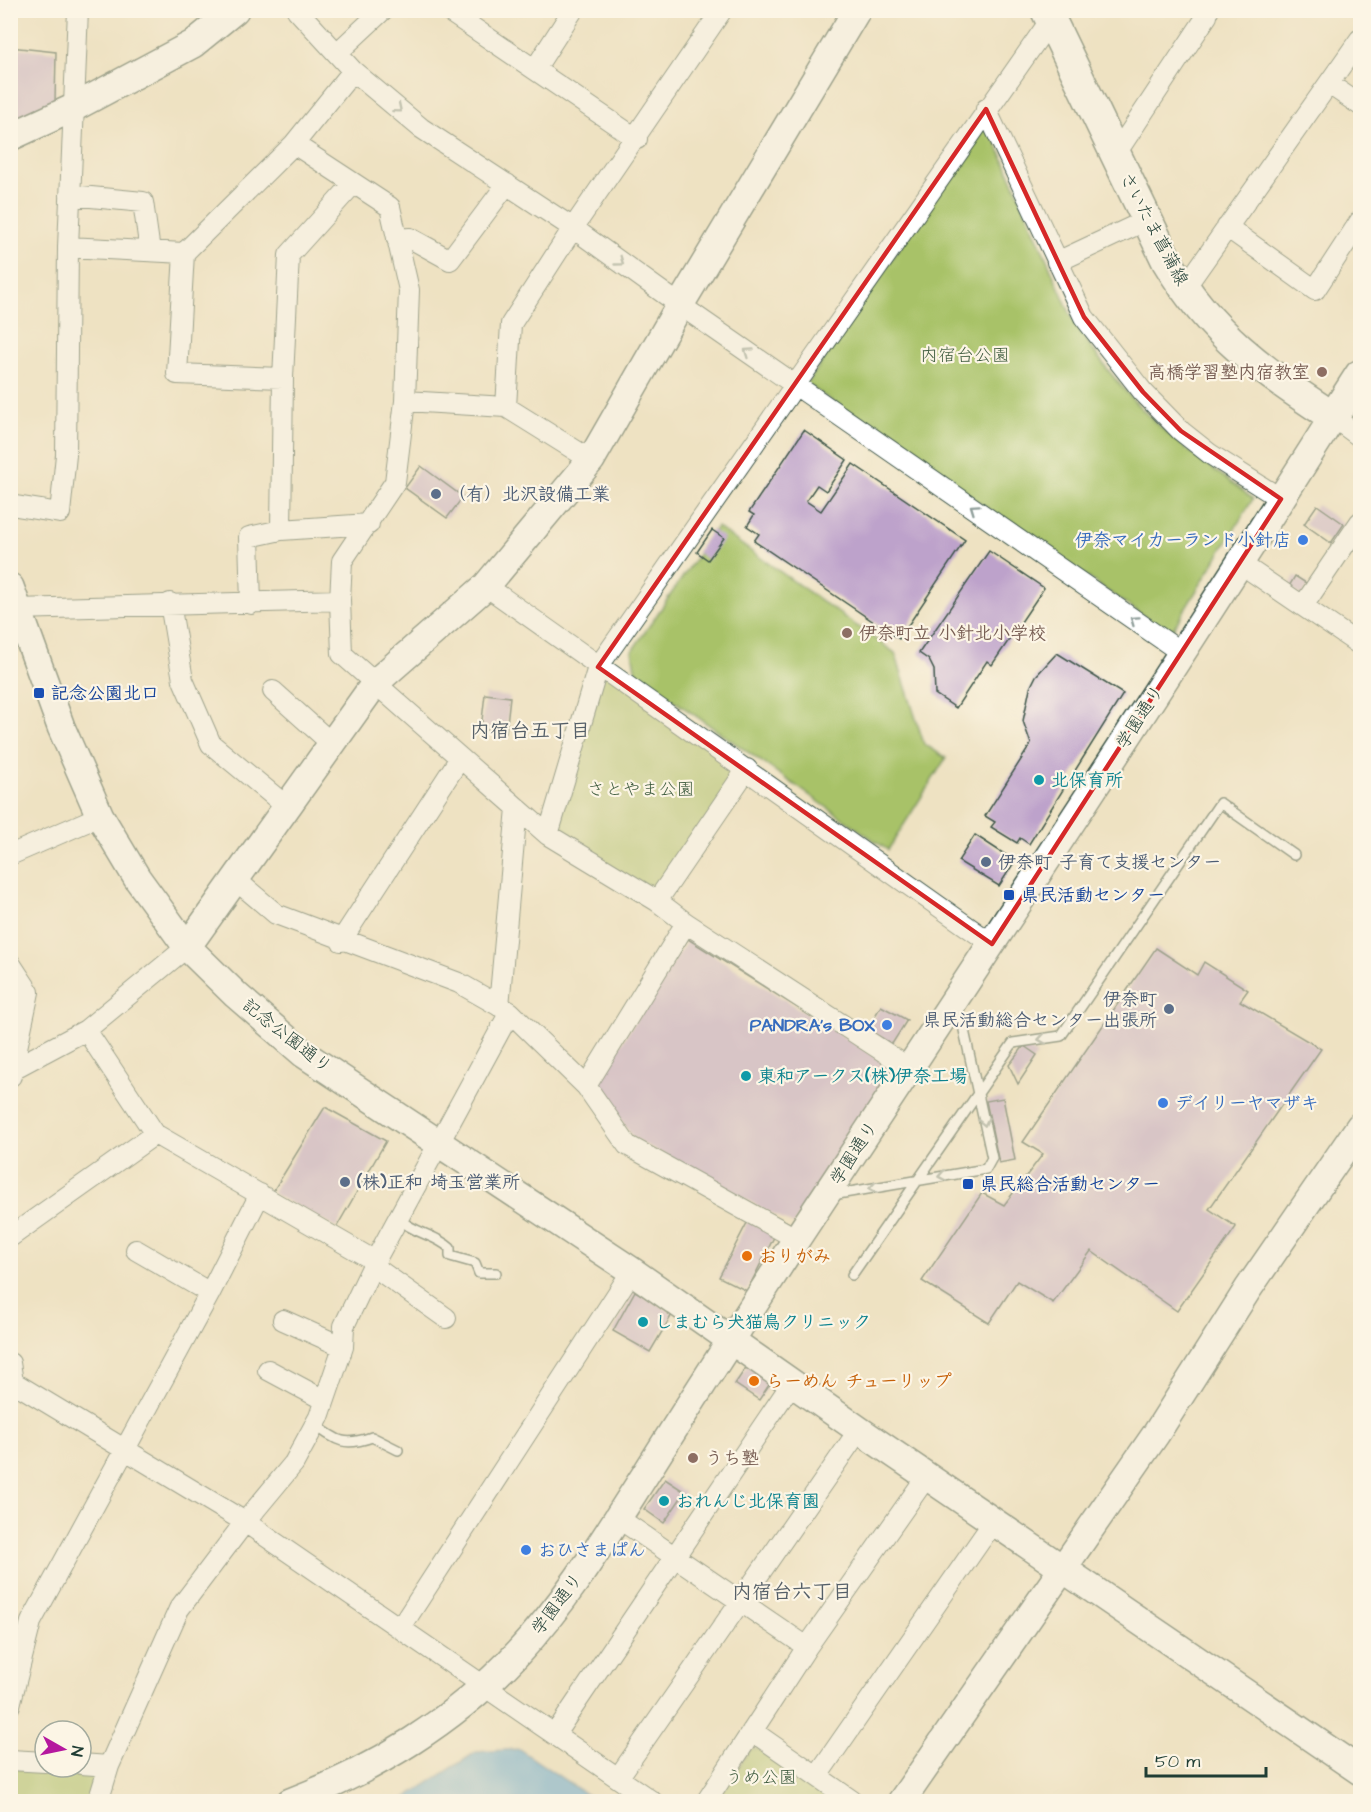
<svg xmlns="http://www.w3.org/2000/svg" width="1371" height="1812" viewBox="0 0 1371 1812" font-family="'Architects Daughter','Klee One',sans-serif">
<rect width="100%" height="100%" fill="#fcf5e5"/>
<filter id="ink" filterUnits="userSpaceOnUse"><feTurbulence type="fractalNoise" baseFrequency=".0167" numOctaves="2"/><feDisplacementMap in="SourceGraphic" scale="12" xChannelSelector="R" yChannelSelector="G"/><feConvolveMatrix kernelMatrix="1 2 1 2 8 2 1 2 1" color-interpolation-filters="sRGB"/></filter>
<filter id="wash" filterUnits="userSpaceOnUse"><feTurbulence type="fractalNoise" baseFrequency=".008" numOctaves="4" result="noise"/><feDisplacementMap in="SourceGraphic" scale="24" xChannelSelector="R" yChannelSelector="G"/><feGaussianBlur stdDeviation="1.35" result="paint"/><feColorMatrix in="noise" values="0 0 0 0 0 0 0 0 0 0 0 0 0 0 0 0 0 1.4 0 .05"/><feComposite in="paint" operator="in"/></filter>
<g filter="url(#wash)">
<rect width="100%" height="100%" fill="#eee2c2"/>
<path fill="#a8c268" stroke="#64804e" stroke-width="1.5" d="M 981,127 L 990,128 L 1073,320 C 1101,364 1132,404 1172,437 C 1197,459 1227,478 1253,499 L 1170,634 L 807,384 Z
M 717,527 L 895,653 L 924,744 L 946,758 L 888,850 L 636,674 L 632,651 Z
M 598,667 L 747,769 L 657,901 L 548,835 Z
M 760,1748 L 835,1801 L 715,1802 L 750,1749 Z
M 10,1768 L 97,1774 L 89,1801 L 11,1801 Z"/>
<path fill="#5ea7d5" stroke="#3e7284" stroke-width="1.5" d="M 519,1749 L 596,1801 L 401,1801 L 476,1752 Z"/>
<g id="blocks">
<path fill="#bda2cb" d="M 10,47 L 56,52 L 55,102 L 10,122 Z
M 804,430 L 847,460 L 826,491 L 817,485 L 806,501 L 821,511 L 853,464 L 965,540 L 899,639 L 754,541 L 759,534 L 747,526 L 754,515 L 749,512 Z
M 421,466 L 463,497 L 447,518 L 405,488 Z
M 1317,505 L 1344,524 L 1331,543 L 1304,524 Z
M 712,530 L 724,538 L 708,560 L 697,552 Z
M 989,551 L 1044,588 L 992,665 L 987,661 L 956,708 L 935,694 L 934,670 L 929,660 L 919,653 Z
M 1295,576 L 1309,585 L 1302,596 L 1288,588 Z
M 1057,653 L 1123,694 L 1029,844 L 1020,838 L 1017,843 L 991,827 L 995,822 L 985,816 L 1031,744 L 1023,721 L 1030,688 L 1036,676 Z
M 485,694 L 510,697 L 506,732 L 481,729 Z
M 975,835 L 1015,861 L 999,886 L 958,861 Z
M 688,939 L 895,1069 L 793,1225 L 633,1138 L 596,1083 Z
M 1156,948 L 1197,975 L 1204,962 L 1248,990 L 1240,1001 L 1321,1049 L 1209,1209 L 1236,1227 L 1177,1311 L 1091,1251 L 1053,1303 L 1017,1281 L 989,1323 L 922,1281 L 982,1193 L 1004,1205 L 1043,1154 L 1023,1142 Z
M 881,1006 L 907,1020 L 892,1044 L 867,1029 Z
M 1024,1046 L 1037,1055 L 1018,1084 L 1009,1065 Z
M 1003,1098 L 1015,1160 L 999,1163 L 986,1101 Z
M 325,1107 L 386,1141 L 336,1228 L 272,1193 Z
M 748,1221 L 775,1235 L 747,1291 L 719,1277 Z
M 635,1291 L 673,1313 L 650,1352 L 613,1331 Z
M 749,1363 L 773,1379 L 759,1400 L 735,1384 Z
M 665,1479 L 685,1492 L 664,1523 L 644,1509 Z"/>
</g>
</g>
<g filter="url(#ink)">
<use href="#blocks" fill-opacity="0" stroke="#3e5649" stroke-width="1.5"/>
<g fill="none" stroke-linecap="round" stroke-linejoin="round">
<g stroke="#3e5649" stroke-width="12">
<path id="lane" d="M 832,1195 L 986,1169 L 992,1158 L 962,1021 L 951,1009
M 399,1219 C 415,1234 435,1234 450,1248 L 450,1256 L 475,1263 L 479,1273 L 496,1273
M 852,1275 L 1013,1043 L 1061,1036 L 1220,803 L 1294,855
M 314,1424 C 337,1441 344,1447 372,1437 L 398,1450"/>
</g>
<g stroke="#3e5649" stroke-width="22">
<path id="street" d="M 297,10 L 353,71 L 421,128 L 573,228 L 680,305 L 1182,653
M 447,10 L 637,139
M 337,53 L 383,10
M 535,69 L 573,10
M 1329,84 L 1360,105
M 986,109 L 1084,317 L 1143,392 L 1181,431 L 1210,454 L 1281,499
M 294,144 L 390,207 L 409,290 L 405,401 L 395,482 L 342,561 L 340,600 L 342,654 L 548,835 L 657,901 L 686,923 L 909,1068
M 1115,155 L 1207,16 L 1208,10
M 70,195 L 143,202 L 150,251
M 1227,227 L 1315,290 L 1360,221
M 397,239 L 410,238 L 450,260 L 507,184
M 68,247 L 184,253
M 1057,262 L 1147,220
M 1184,289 L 1360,39
M 283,378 L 177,374 L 184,253 L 294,144 L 353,71
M 405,401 L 506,407 L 591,460
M 506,407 L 511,324 L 573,228 L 722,10
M 1333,417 L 1360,437
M 10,505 L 60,513 L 66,455 L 68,247 L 78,10
M 281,530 L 283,378 L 289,255 L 353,184
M 1241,564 L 1360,645
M 486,586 L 992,944
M 170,603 L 183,680 L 211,744 L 286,806
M 251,604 L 249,537 L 281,530 L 369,524
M 1303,606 L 1360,522
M 17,609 L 340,600
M 273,691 L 331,743
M 548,835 L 598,667 L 1052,18
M 10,855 L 100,816
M 237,881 L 276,914 L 459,983 L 510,1012 L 586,1086 L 627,1145 L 797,1239
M 657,901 L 747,769
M 341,941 L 460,758
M 10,963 L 29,992 L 11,1076
M 499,1006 L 517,808
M 86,1030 L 155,1134 L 375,1261
M 13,1069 L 86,1030 L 187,947
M 586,1086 L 686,923
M 10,1237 L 155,1134
M 136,1250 L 210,1293
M 373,1266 L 446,1318
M 283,1320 L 343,1347
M 10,1363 L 13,1382 L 10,1390
M 268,1370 L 324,1400
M 13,1382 L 245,1522 L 653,1802
M 618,1518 L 807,1647
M 401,1627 L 632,1271
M 10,1705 L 31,1622 L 210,1293 L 260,1194
M 752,1731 L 854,1802
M 555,1734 L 792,1383
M 10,1760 L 45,1762
M 81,1764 L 109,1766
M 817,1776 L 994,1521
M 618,1778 L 859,1430
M 98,1802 L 109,1766 L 179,1609 L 245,1522 L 294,1463 L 319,1417 L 343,1347 L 344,1326 L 375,1261 L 510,1012
M 706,1802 L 807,1647 L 927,1476"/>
</g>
<g stroke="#3e5649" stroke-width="30">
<path id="secondary" d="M 10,137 L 73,108 L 193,44 L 235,10
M 10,587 L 61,727 L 100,816 L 137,878 L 187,947 L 236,995 L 304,1054 L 632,1271 L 859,1430 L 1360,1771
M 187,947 L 376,682 L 486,586 L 591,460 L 680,305 L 857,10
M 290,1802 C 374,1770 456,1720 517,1654 C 567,1601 606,1536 645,1475 C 692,1400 740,1326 788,1252 C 971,975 1155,698 1333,417
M 901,1802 L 1156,1434 L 1248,1289 L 1360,1126"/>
</g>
<g stroke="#3e5649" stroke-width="33">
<path id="primary" d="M 1046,10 L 1167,261 C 1211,335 1263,371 1333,417 L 1360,375"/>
</g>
<use href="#lane" stroke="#fff" stroke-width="9"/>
<use href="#street" stroke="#fff" stroke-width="20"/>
<use href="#secondary" stroke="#fff" stroke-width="27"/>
<use href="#primary" stroke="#fff" stroke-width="30"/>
</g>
<defs><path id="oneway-chevron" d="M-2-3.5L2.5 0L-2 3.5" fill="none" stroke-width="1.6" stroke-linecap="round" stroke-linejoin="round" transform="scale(1.5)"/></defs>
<g stroke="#8f9e9a">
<use href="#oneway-chevron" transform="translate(398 109) rotate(40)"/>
<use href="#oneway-chevron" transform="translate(620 262) rotate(36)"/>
<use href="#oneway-chevron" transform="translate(748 352) rotate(-145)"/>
<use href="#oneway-chevron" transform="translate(974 508) rotate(-145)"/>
<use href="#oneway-chevron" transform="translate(1134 620) rotate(-145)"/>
<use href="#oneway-chevron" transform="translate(1042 1039) rotate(171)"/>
<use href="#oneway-chevron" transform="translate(984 1122) rotate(78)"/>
<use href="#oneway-chevron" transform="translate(942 1176) rotate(170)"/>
<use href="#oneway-chevron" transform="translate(873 1188) rotate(170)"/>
</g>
</g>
<path d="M0 0H1371V1812H0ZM 986,109 L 1084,317 L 1143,392 L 1181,431 L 1281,499 L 992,944 L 598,667 Z" fill="#eee2c2" fill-opacity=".55" fill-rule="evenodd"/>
<path fill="none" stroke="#d62828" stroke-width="4.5" stroke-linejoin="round" d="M 986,109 L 1084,317 L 1143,392 L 1181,431 L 1281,499 L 992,944 L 598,667 Z"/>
<g fill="#8d6e63" stroke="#fcf5e5" stroke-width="2">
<circle cx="1322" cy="372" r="6"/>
<circle cx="847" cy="633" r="6"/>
<circle cx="693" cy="1458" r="6"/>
</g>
<g fill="#5c6f8a" stroke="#fcf5e5" stroke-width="2">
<circle cx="436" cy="494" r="6"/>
<circle cx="986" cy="862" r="6"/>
<circle cx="1169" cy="1009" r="6"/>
<circle cx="345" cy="1182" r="6"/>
</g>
<g fill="#3f7fe0" stroke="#fcf5e5" stroke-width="2">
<circle cx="1303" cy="540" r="6"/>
<circle cx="887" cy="1025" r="6"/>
<circle cx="1163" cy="1103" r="6"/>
<circle cx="526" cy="1550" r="6"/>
</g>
<g fill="#1a4fb4" stroke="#fcf5e5" stroke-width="2">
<rect x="33" y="687" width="12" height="12" rx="3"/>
<rect x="1003" y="889" width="12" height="12" rx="3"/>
<rect x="962" y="1178" width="12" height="12" rx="3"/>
</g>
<g fill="#0f9aa8" stroke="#fcf5e5" stroke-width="2">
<circle cx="1039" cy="780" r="6"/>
<circle cx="746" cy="1076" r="6"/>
<circle cx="643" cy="1322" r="6"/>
<circle cx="664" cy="1501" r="6"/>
</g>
<g fill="#e8710a" stroke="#fcf5e5" stroke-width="2">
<circle cx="747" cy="1256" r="6"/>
<circle cx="754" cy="1381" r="6"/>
</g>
<g text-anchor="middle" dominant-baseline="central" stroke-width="4.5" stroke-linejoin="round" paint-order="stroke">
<g font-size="18" fill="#1f3d34" stroke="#fcf5e5">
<text transform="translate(1154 229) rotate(62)">さいたま菖蒲線</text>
<text transform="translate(1140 717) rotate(-57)">学園通り</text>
<text transform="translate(287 1036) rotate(38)">記念公園通り</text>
<text transform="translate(854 1153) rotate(-57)">学園通り</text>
<text transform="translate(557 1604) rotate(-53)">学園通り</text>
</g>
<g font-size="18" fill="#415e41" stroke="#fcf5e5">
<text x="965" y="355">内宿台公園</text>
<text x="641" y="789">さとやま公園</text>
<text x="761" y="1777">うめ公園</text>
</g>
<g font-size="18" font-weight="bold" fill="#785e54" stroke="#fcf5e5" text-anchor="start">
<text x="1310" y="372" text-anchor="end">高橋学習塾内宿教室</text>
<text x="859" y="633">伊奈町立 小針北小学校</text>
<text x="705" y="1458">うち塾</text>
</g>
<g font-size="18" font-weight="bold" fill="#4e5e75" stroke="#fcf5e5" text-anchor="start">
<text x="448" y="494">（有）北沢設備工業</text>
<text x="998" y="862">伊奈町 子育て支援センター</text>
<text x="1157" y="999" text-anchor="end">伊奈町<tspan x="1157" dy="21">県民活動総合センター出張所</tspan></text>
<text x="357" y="1182">(株)正和 埼玉営業所</text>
</g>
<g font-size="18" font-weight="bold" fill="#366cbe" stroke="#fcf5e5" text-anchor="end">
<text x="1291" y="540">伊奈マイカーランド小針店</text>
<text x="875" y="1025">PANDRA's BOX</text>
<text x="1175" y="1103" text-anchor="start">デイリーヤマザキ</text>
<text x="538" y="1550" text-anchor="start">おひさまぱん</text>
</g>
<g font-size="18" font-weight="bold" fill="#164399" stroke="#fcf5e5" text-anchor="start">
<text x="51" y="693">記念公園北口</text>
<text x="1021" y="895">県民活動センター</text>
<text x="980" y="1184">県民総合活動センター</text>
</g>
<g font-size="18" font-weight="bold" fill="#0d838f" stroke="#fcf5e5" text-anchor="start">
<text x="1051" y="780">北保育所</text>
<text x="758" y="1076">東和アークス(株)伊奈工場</text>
<text x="655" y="1322">しまむら犬猫鳥クリニック</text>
<text x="676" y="1501">おれんじ北保育園</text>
</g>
<g font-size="18" font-weight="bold" fill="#c56008" stroke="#fcf5e5" text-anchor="start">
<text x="759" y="1256">おりがみ</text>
<text x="766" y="1381">らーめん チューリップ</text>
</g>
<g font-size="20" font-weight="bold" fill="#566069" stroke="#fcf5e5">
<text x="530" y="731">内宿台五丁目</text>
<text x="792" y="1592">内宿台六丁目</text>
</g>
</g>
<rect width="1371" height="1812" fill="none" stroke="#fcf5e5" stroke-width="36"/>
<g transform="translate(63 1749) rotate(99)"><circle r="28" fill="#fcf5e5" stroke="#a4ab9e" stroke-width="1.5"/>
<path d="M0-4.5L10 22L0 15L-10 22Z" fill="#b5179e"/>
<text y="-9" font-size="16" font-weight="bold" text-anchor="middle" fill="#1f3d34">N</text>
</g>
<path d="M1146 1767v9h120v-9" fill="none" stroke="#1f3d34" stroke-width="3"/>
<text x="1155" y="1767" font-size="18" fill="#1f3d34" stroke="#fcf5e5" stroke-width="4.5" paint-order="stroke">50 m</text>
</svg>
